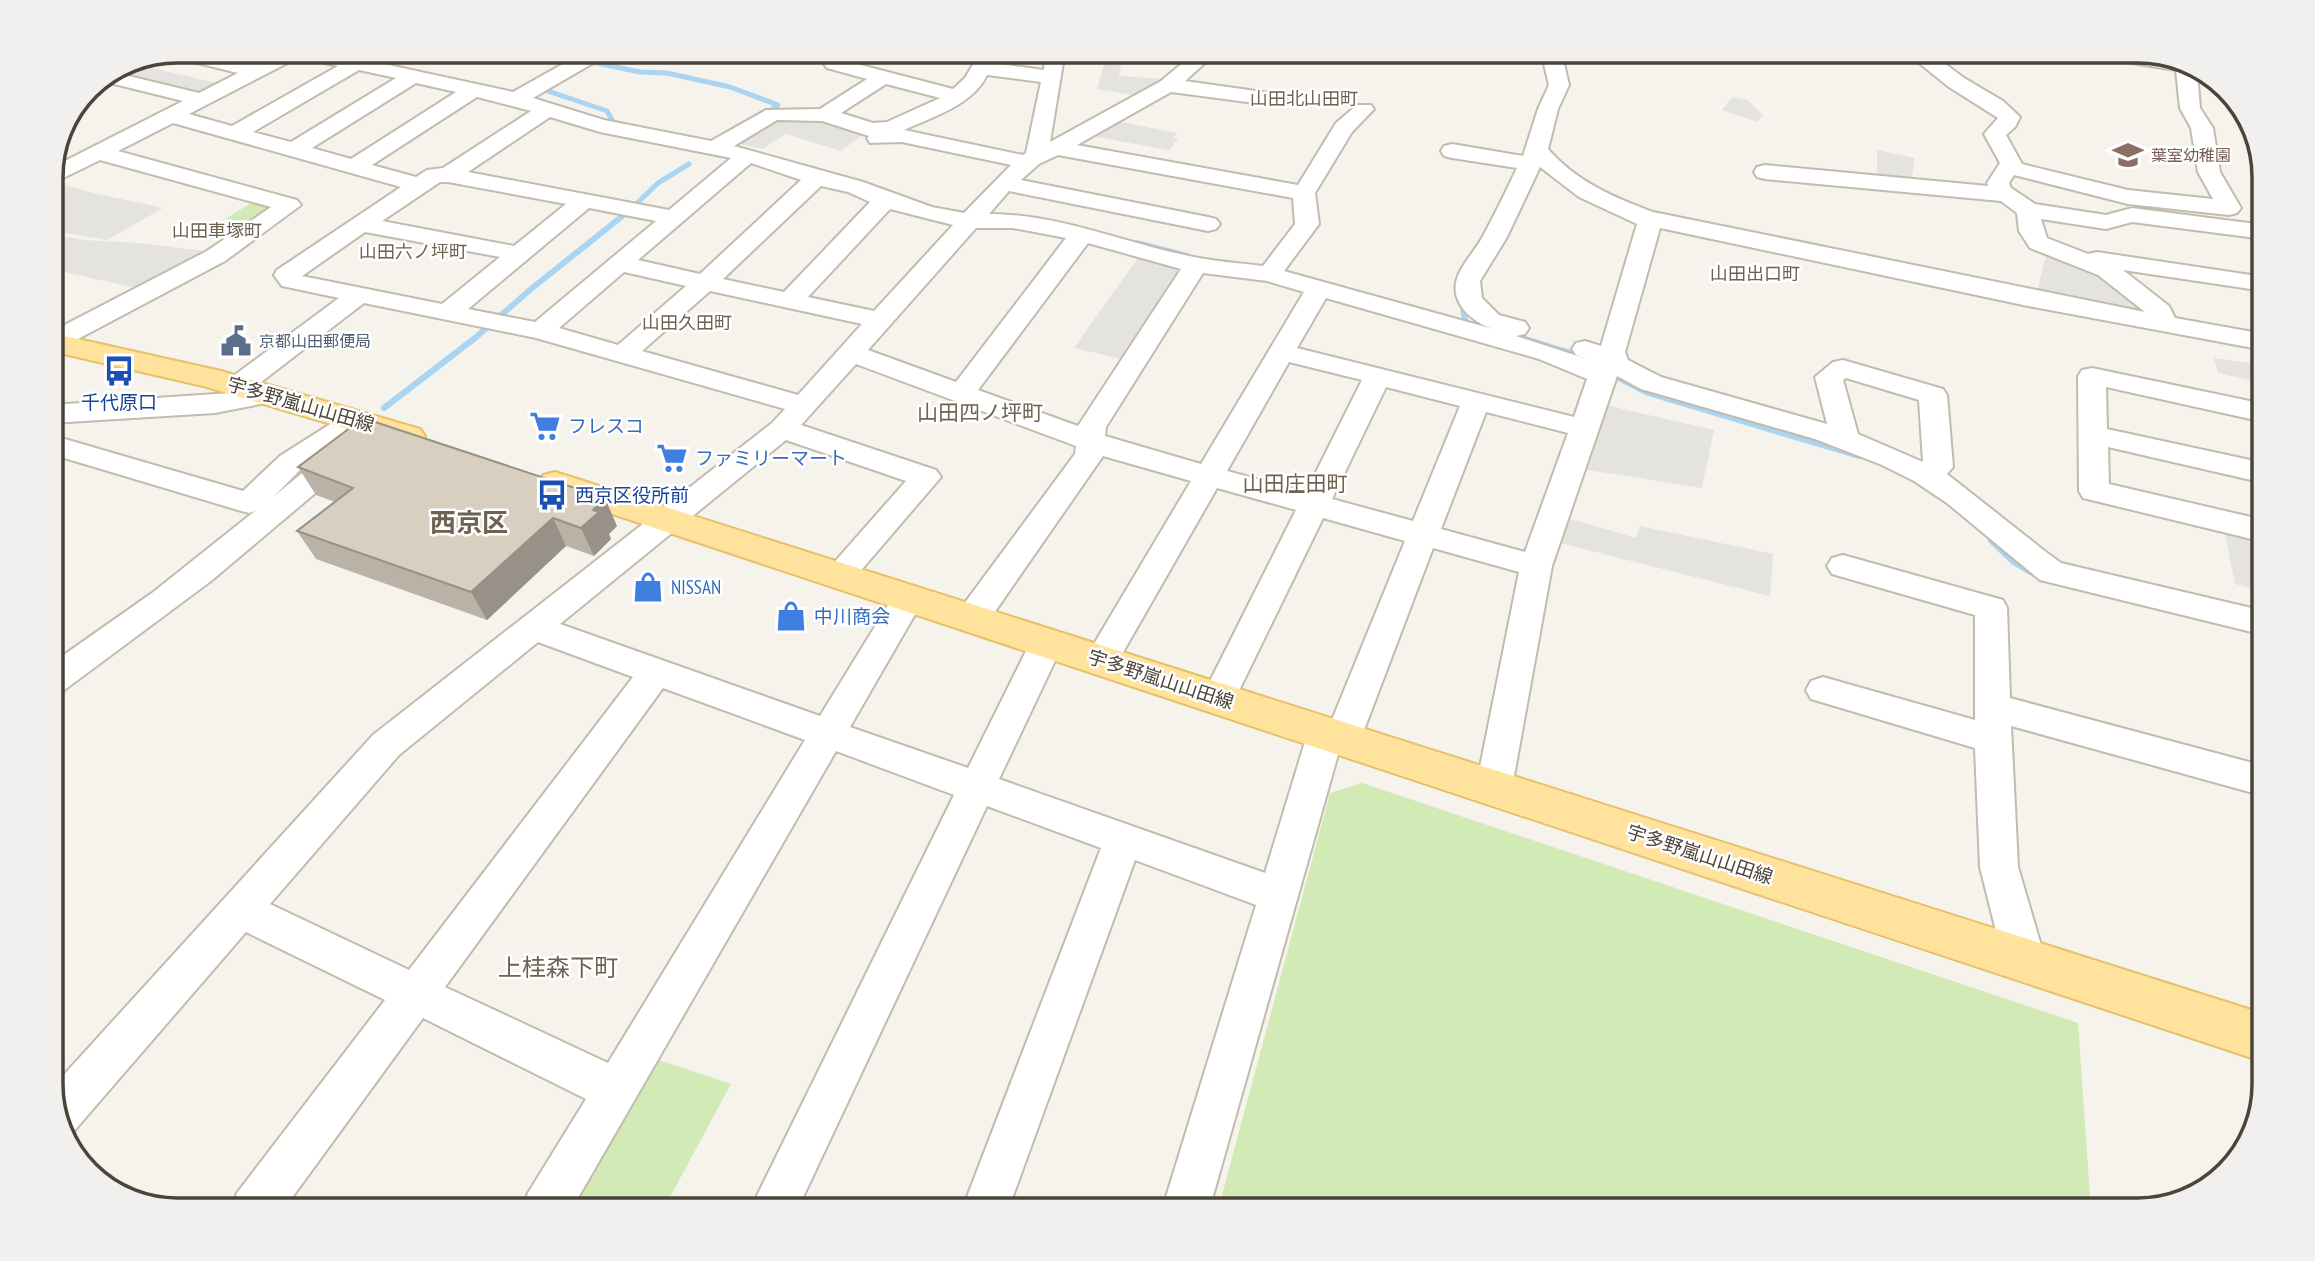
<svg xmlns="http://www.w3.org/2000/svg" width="2315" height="1261" viewBox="0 0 2315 1261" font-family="'PT Sans Narrow','Noto Sans JP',sans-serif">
<rect width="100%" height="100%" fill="#f6f3ec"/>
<path fill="#d2eab5" d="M 254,201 L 273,206 L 252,226 L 225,219 Z
M 1362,783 L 2078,1023 L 2091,1210 L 1218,1210 L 1330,793 Z
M 656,1059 L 731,1084 L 663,1210 L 580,1210 L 579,1197 Z"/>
<path fill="#e5e3e0" d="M 1108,51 L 1123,53 L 1119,76 L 1163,79 L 1159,85 L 1138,96 L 1097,89 Z
M 127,62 L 225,85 L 197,96 L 109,73 Z
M 1733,97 L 1747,100 L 1763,115 L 1757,122 L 1722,110 Z
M 777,116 L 812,117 L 864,134 L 841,151 L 786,134 L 762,149 L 731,142 Z
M 1116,121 L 1177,133 L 1173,138 L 1178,139 L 1169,150 L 1085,135 L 1103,127 L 1111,128 Z
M 1877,150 L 1915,158 L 1911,183 L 1877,180 Z
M 54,182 L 89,192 L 163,208 L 107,240 L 51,231 L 51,184 Z
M 51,234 L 84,240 L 138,243 L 212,252 L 145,290 L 51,269 Z
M 2047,251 L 2081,263 L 2129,290 L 2149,317 L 2036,296 Z
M 1140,255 L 1186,266 L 1126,360 L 1074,348 Z
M 2214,358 L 2264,365 L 2264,383 L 2218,373 Z
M 1601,404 L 1714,430 L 1702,488 L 1576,468 Z
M 1564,517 L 1636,538 L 1640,526 L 1773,554 L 1770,596 L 1556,542 Z
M 2223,524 L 2264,534 L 2264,591 L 2235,584 Z"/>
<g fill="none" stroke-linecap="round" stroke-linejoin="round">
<path stroke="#a9d4f2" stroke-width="5" d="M 556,51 L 556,54
M 613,51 L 592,62 L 640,72 L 667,73 L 730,87 L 778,105 L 763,116
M 550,86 L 548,91 L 607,111 L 613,122 L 620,124
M 628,212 L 658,183 L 689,164"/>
<path stroke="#a9d4f2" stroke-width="6" d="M 1136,243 L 1187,256
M 1461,298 L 1466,324
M 1509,334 L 1583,357
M 1609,373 L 1648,393 L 1859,456
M 384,408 L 475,338 L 531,289 L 630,210
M 291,481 L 295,477"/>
<path stroke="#a9d4f2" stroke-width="8" d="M 271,499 L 293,479
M 1992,540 L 2014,561 L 2031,571"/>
<g stroke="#c2bbae" stroke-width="4">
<path id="minor" d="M 176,51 L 191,51 L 255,64 L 282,51 L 324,51 L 513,92 L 586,51 L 610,51 L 607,55 L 533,98 L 604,120 L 711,141 L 766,110 L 820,109 L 867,79 L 827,68 L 824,64 L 827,60 L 834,58 L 953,89 L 965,78 L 981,51 L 1003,51 L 992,63 L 1044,70 L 1045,51 L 1065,51 L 1050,142 L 1161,81 L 1197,51 L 1218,51 L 1185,81 L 1277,94 L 1284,96 L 1287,100 L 1284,104 L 1277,106 L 1171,92 L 1077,145 L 1298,185 L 1336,123 L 1357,105 L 1371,105 L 1374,109 L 1352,132 L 1315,193 L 1319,224 L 1284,271 L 1493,329 C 1474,323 1452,305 1456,283 C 1458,268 1476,250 1483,236 C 1495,214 1506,191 1517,168 L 1452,158 L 1444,156 L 1441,151 L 1444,146 L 1452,144 L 1523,156 L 1538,109 L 1549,85 L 1541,51 L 1561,51 L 1569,85 L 1558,109 L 1548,149 C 1577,182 1613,197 1653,212 L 2145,312 L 2098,275 L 2030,248 L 2019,231 L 2017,213 L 2001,201 L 1765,179 L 1757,177 L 1754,172 L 1757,167 L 1765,165 L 1988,186 L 1987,183 L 2000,163 L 1984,134 L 1998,118 L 1949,87 L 1904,51 L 1928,51 L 1964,78 L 2003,101 L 2020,117 L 2015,127 L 2006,135 L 2022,164 L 2128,190 L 2213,199 L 2198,172 L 2191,128 L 2180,108 L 2176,70 L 2093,57 L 2083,51 C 2116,50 2178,49 2203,72 L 2197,73 L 2200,108 L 2213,128 L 2220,172 L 2241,208 L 2237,213 L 2229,215 L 2128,204 L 2014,175 L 2009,183 L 2011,188 L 2035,204 L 2106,215 L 2132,208 L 2264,225 L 2264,239 L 2132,222 L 2106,229 L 2041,219 L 2047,238 L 2088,254 L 2097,252 L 2264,277 L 2264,291 L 2123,270 L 2169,306 L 2175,318 L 2264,334 L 2264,350 L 2028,306 L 1660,228 L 1625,352 L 1628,360 L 1661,377 L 1827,424 L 1815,377 L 1833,362 L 1843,360 L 1943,389 L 1947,395 L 1953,467 L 1947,474 L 2046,552 L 2061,563 L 2264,611 L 2264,635 L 2040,580 L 1947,503 L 1914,481 L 1882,465 L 1815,439 L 1641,389 L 1617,376 L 1552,566 L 1512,787 L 1507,798 L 1494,802 L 1481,798 L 1476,787 L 1519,572 L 1433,548 L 1361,738 L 1356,748 L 1343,752 L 1339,751 L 1209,1210 L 1162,1210 L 1256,905 L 1135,860 L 1008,1210 L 962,1210 L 1101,848 L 987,806 L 797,1210 L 750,1210 L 954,795 L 836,751 L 571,1210 L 521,1210 L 528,1193 L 586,1099 L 423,1018 L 283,1210 L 231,1210 L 237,1193 L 385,1000 L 246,932 L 74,1131 L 65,1134 L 51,1089 L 373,735 L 772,423 L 785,409 L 536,338 L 364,303 L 252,389 L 266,386 L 276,389 L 280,395 L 276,401 L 215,413 L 51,423 L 51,405 L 231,393 L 224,386 L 228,380 L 339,298 L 282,286 L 274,275 L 277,270 L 401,187 L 173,123 L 118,151 L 297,200 L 301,205 L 225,261 L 61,348 L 51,350 L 51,332 L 207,251 L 271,207 L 100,160 L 51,184 L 51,168 L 183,101 L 98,80 L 112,72 L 199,93 L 238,73 L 161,54 ZM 299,57 L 338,66 L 232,126 L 189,114 ZM 359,70 L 396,78 L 291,142 L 253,132 ZM 987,75 L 1041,82 L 1026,153 L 1023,155 L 904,130 C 932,117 973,105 987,75 ZM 416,83 L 456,92 L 351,159 L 312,148 ZM 886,84 L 940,98 L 887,122 L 873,123 L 841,113 ZM 477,97 L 531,111 L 443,168 L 427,170 L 416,177 L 372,165 ZM 550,117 L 600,132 L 731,158 L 669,210 L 468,172 ZM 777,120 L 822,121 L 869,136 L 867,138 L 870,143 L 902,142 L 1011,165 L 964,213 L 932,207 L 863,182 L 734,146 ZM 1058,155 L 1293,198 L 1295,224 L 1263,266 C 1241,263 1220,262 1199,258 C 1128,245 1062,214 989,214 L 1009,191 L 1208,231 L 1216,229 L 1220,224 L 1216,219 L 1208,217 L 1021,180 L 1039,164 ZM 751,163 L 801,180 L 700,274 L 638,260 ZM 1540,167 L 1579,197 L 1637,224 L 1601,346 L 1585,341 L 1576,343 L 1572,349 L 1576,355 L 1590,360 L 1516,336 L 1525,334 L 1529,328 L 1525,322 L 1499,315 L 1482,298 L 1480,281 L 1507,237 ZM 440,182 L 448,182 L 566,204 L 514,246 L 382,221 ZM 821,186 L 848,192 L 870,202 L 784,292 L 723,279 ZM 589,208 L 656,221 L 535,322 L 468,309 ZM 890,209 L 953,225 L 874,311 L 808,297 ZM 976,228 L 1013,228 L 1066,238 L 956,382 L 868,350 ZM 365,232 L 500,257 L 442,304 L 302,276 ZM 1088,243 L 1181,269 L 1078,426 L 978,390 ZM 624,272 L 686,286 L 618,345 L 559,328 ZM 1203,273 L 1267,281 L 1304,292 L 1201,464 L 1105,436 L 1106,427 ZM 710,291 L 862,324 L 798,395 L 642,351 ZM 1326,298 L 1539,359 L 1587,379 L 1574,417 L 1297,348 ZM 1289,362 L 1362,380 L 1306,492 L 1227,471 ZM 856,364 L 1076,446 L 1075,454 L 961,608 L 957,617 L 961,626 L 973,629 L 985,626 L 1103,456 L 1191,481 L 1085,659 L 1090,668 L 1102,672 L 1114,668 L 1217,488 L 1296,510 L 1202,697 L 1207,707 L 1219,711 L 1231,707 L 1323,518 L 1405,541 L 1332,720 L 1326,718 L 1313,722 L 1308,732 L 1265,873 L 999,779 L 1064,642 L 1059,633 L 1047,629 L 1035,633 L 968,768 L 850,727 L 925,597 L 920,589 L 909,585 L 898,589 L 820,716 L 560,624 L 786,440 L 906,481 L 824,574 L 829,582 L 840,585 L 851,582 L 941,477 L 936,470 L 801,425 ZM 1846,378 L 1919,400 L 1923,462 L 1858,434 L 1843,380 ZM 1386,387 L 1460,406 L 1413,521 L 1332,499 ZM 1486,412 L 1568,433 L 1525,552 L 1441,529 ZM 538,642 L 633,677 L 409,970 L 270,904 L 399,755 ZM 663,688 L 805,740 L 608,1063 L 445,987 Z
M 2092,368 L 2264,404 L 2264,422 L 2106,387 L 2107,429 L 2264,463 L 2264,483 L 2108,447 L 2109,484 L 2264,520 L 2264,542 L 2083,498 L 2079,491 L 2078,376 L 2082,370 Z
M 356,411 L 366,414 L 370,420 L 366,426 L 333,448 L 342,446 L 352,448 L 357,455 L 352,462 L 211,581 L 63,691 L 51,695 L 51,664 L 152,593 L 255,511 L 249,513 L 238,510 L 51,454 L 51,435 L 243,491 L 280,456 L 346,414 ZM 328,452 L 273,497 L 300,470 Z
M 1843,555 L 2003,600 L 2007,608 L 2010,698 L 2264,766 L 2264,796 L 2011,726 L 2018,867 L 2045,959 L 2039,972 L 2024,978 L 2009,972 L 2003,959 L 1980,867 L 1975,748 L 1811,699 L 1806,690 L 1811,681 L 1823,677 L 1975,720 L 1975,615 L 1832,574 L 1827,566 L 1832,558 Z"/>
</g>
<g stroke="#e6c16a" stroke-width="4">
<path id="major" d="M 51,333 L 221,371 L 420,429 L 425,436 L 420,443 L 408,447 L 203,386 L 51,351 Z
M 555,472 L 2264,1014 L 2264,1062 L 543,491 L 538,483 L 543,475 Z"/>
</g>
<use href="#minor" fill="#fff" fill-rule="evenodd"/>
<use href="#major" fill="#ffe39c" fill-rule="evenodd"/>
</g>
<path fill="#bab2a6" d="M 298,467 L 617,526 L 609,534 L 611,539 L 594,556 L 566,546 L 487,620 L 316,559 L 297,531 L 335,502 L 316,495 Z"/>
<path fill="#979187" d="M 605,498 L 617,526 L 609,534 L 611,539 L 594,556 L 581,528 L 593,510 Z
M 553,518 L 566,546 L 487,620 L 471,592 Z"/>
<path fill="#d8cfc1" stroke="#979187" stroke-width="2" d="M 363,418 L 605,498 L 593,510 L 599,512 L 581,528 L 553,518 L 471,592 L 297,531 L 353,488 L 298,467 Z"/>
<defs>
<g id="school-bare" transform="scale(2.415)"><path d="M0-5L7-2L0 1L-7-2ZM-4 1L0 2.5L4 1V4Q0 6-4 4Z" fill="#8d6e63" stroke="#fff" stroke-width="2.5" paint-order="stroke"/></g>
<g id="civic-bare" transform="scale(2.415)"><path d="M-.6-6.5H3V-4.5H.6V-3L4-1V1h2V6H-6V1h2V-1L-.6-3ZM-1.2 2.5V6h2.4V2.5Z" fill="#5c6f8a" stroke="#fff" stroke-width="2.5" paint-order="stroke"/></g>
<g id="bus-bare" transform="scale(2.415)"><path d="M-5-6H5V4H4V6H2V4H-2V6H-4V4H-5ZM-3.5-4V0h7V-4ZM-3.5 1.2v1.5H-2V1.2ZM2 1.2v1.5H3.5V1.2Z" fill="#1a4fb4" stroke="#fff" stroke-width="2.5" paint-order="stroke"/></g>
<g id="supermarket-bare" transform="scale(2.415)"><path d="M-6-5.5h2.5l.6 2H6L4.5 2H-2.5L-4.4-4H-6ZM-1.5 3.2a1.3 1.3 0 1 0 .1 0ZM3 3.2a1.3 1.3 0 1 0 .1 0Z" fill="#3f7fe0" stroke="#fff" stroke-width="2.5" paint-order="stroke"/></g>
<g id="shop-bare" transform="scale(2.415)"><path d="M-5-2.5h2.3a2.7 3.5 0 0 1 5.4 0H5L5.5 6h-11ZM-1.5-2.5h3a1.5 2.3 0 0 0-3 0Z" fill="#3f7fe0" stroke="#fff" stroke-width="2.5" paint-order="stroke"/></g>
</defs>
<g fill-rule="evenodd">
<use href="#school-bare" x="2128" y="155"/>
<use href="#civic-bare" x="236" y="341"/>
<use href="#bus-bare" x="119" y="371"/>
<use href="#supermarket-bare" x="545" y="426"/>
<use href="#supermarket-bare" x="672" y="458"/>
<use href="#bus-bare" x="552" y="495"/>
<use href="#shop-bare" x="648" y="587"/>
<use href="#shop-bare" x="791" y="616"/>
</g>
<g text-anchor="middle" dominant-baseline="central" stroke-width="5" stroke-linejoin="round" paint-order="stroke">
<g font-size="16" fill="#785e54" stroke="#fff" text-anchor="start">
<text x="2151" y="155">葉室幼稚園</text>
</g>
<g font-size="16" fill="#4e5e75" stroke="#fff" text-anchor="start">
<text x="259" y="341">京都山田郵便局</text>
</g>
<g font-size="18" fill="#6e6250" stroke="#fff">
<text x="1304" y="98">山田北山田町</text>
<text x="217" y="230">山田車塚町</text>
<text x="413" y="251">山田六ノ坪町</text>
<text x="1755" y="273">山田出口町</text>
<text x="687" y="322">山田久田町</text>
</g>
<g font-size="19" fill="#164399" stroke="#fff">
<text x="119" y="402">千代原口</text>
<text x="575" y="495" text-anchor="start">西京区役所前</text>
</g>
<g font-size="19" fill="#4b4439" stroke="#fff">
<text transform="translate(301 404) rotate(16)">宇多野嵐山山田線</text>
<text transform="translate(1161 679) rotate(18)">宇多野嵐山山田線</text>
<text transform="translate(1700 854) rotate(18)">宇多野嵐山山田線</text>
</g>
<g font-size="19" fill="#366cbe" stroke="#fff" text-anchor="start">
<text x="568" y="426">フレスコ</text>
<text x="695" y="458">ファミリーマート</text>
<text x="671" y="587">NISSAN</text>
<text x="814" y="616">中川商会</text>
</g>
<g font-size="21" fill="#6e6250" stroke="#fff">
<text x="980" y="412">山田四ノ坪町</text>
<text x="1295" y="483">山田庄田町</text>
</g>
<g font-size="24" fill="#6e6250" stroke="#fff">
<text x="558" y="967">上桂森下町</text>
</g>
<g font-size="26" font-weight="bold" fill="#6e6250" stroke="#fff">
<text x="469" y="522">西京区</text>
</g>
</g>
<path d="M0 0H2315V1261H0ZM177 63H2138A114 114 0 0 1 2252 177V1084A114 114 0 0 1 2138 1198H177A114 114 0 0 1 63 1084V177A114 114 0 0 1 177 63Z" fill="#f1f0ef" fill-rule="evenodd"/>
<path fill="none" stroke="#4b4439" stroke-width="3.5" d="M177 63H2138A114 114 0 0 1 2252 177V1084A114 114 0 0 1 2138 1198H177A114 114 0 0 1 63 1084V177A114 114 0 0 1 177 63Z"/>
</svg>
